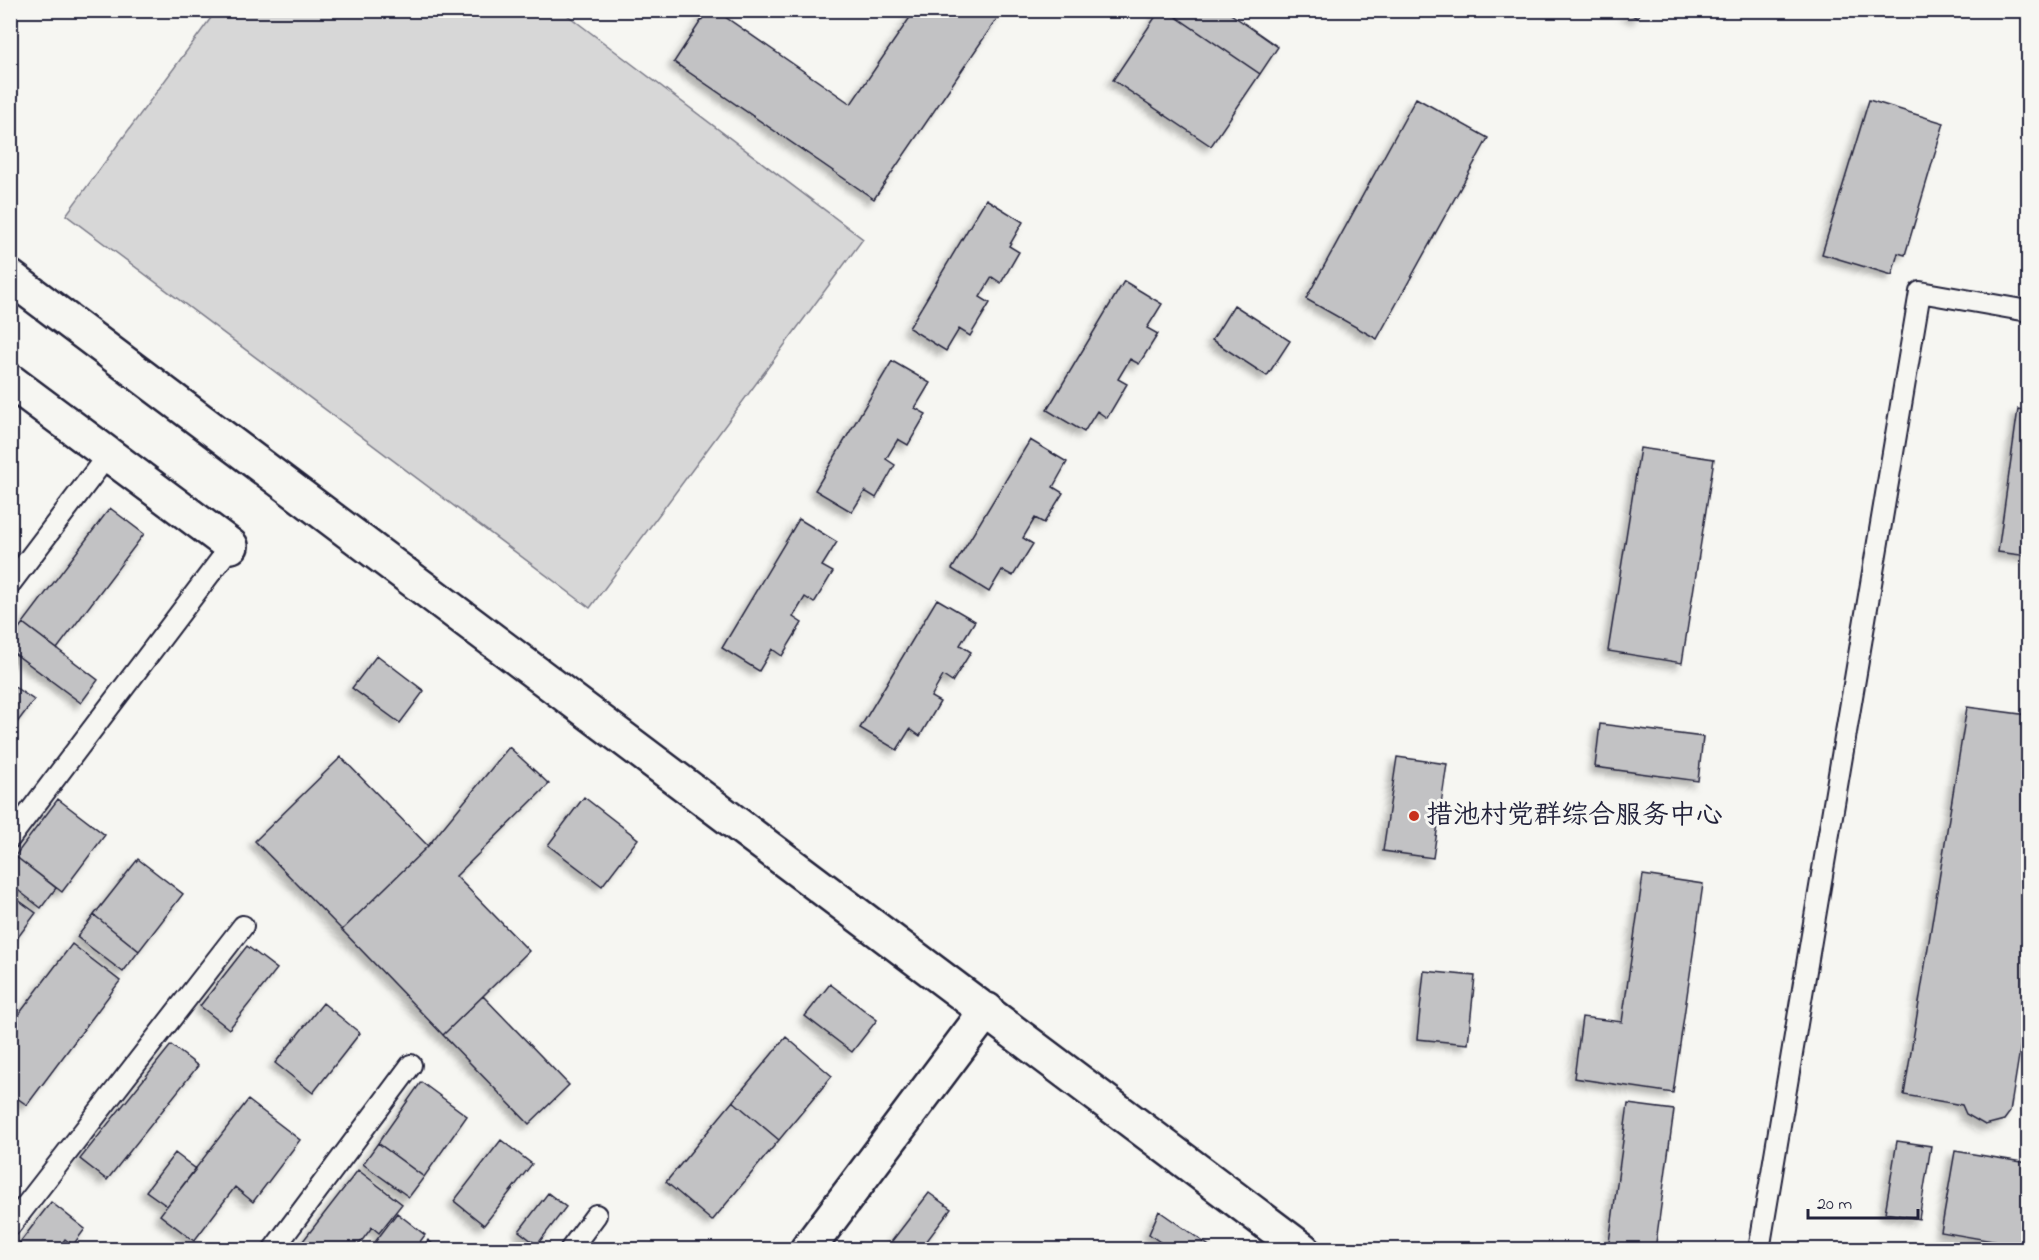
<svg xmlns="http://www.w3.org/2000/svg" width="2039" height="1260" viewBox="0 0 2039 1260" font-family="'Indie Flower','LXGW WenKai TC',sans-serif">
<defs>
<filter id="shadow"><feDropShadow dx="-5.5" dy="5.5" stdDeviation="3" flood-color="#0004"/></filter>
</defs>
<rect width="100%" height="100%" fill="#f6f6f2"/>
<filter id="ink" filterUnits="userSpaceOnUse"><feTurbulence type="fractalNoise" baseFrequency=".0167" numOctaves="2"/><feDisplacementMap in="SourceGraphic" scale="12" xChannelSelector="R" yChannelSelector="G"/><feConvolveMatrix kernelMatrix="1 2 1 2 8 2 1 2 1" color-interpolation-filters="sRGB"/></filter>
<g filter="url(#ink)">
<path fill="#d7d7d7" stroke="#7c7c89" stroke-width="1.5" d="M 562,11 L 863,239 L 590,608 L 66,215 L 216,11 Z"/>
<path fill="#c2c2c4" stroke="#22223b" stroke-width="1.5" filter="url(#shadow)" d="M 708,10 L 715,10 L 851,104 L 915,10 L 1003,10 L 874,199 L 674,62 Z
M 1160,10 L 1166,10 L 1260,74 L 1211,146 L 1113,80 Z
M 1166,10 L 1225,10 L 1278,47 L 1260,74 Z
M 1624,10 L 1642,10 L 1637,18 Z
M 1416,98 L 1488,138 L 1377,339 L 1306,299 Z
M 1869,100 L 1944,123 L 1905,255 L 1898,253 L 1892,275 L 1822,254 Z
M 986,199 L 1023,222 L 1009,246 L 1019,252 L 1001,283 L 992,277 L 980,297 L 990,303 L 970,336 L 959,329 L 946,351 L 909,328 Z
M 1124,281 L 1162,304 L 1147,328 L 1158,334 L 1139,364 L 1130,359 L 1118,379 L 1127,384 L 1107,418 L 1097,411 L 1084,432 L 1047,410 Z
M 1234,305 L 1290,341 L 1267,376 L 1212,340 Z
M 892,361 L 930,383 L 915,408 L 926,414 L 908,445 L 898,439 L 886,459 L 895,465 L 876,498 L 865,491 L 852,512 L 815,490 Z
M 2018,409 L 2028,411 L 2028,556 L 1998,552 Z
M 1030,440 L 1067,462 L 1053,487 L 1063,493 L 1044,523 L 1035,518 L 1023,538 L 1033,544 L 1013,576 L 1002,570 L 989,592 L 952,569 Z
M 1640,448 L 1714,459 L 1682,663 L 1608,651 Z
M 110,508 L 144,534 L 57,649 L 23,623 Z
M 799,519 L 837,542 L 822,566 L 833,572 L 814,603 L 805,597 L 793,617 L 802,623 L 782,656 L 772,649 L 759,671 L 722,648 Z
M 937,599 L 975,621 L 960,645 L 971,652 L 952,682 L 943,676 L 931,697 L 940,702 L 920,736 L 910,729 L 897,750 L 860,728 Z
M 23,623 L 98,680 L 81,703 L 10,650 L 10,640 Z
M 377,655 L 424,691 L 400,723 L 352,688 Z
M 10,684 L 34,700 L 10,732 Z
M 1967,707 L 2028,715 L 2028,1000 L 2010,1112 L 2004,1120 L 1985,1125 L 1966,1114 L 1962,1105 L 1904,1095 Z
M 1600,724 L 1703,737 L 1698,781 L 1595,767 Z
M 509,747 L 549,784 L 456,876 L 529,951 L 443,1035 L 342,930 L 428,846 Z
M 341,757 L 428,846 L 342,930 L 255,841 Z
M 1397,757 L 1447,764 L 1433,858 L 1383,851 Z
M 584,797 L 638,839 L 602,886 L 548,845 Z
M 58,799 L 105,835 L 62,892 L 15,856 Z
M 15,856 L 56,888 L 41,908 L 10,884 L 10,861 Z
M 138,859 L 183,894 L 139,951 L 94,915 Z
M 1643,875 L 1703,884 L 1673,1093 L 1574,1078 L 1582,1017 L 1622,1022 Z
M 10,894 L 36,913 L 10,948 Z
M 94,915 L 139,951 L 123,972 L 77,937 Z
M 72,944 L 120,981 L 27,1105 L 10,1093 L 10,1026 Z
M 247,946 L 277,969 L 229,1029 L 200,1006 Z
M 1424,971 L 1475,976 L 1468,1044 L 1417,1039 Z
M 830,984 L 877,1020 L 852,1052 L 805,1016 Z
M 483,996 L 569,1085 L 529,1124 L 443,1035 Z
M 323,1003 L 360,1033 L 313,1093 L 275,1063 Z
M 786,1037 L 832,1076 L 779,1140 L 733,1101 Z
M 171,1045 L 198,1066 L 107,1180 L 80,1159 Z
M 421,1082 L 467,1116 L 424,1177 L 378,1143 Z
M 248,1100 L 300,1140 L 253,1202 L 235,1187 L 194,1241 L 160,1215 Z
M 733,1101 L 779,1140 L 712,1221 L 666,1182 Z
M 1628,1104 L 1674,1110 L 1655,1250 L 1608,1250 Z
M 501,1140 L 532,1164 L 484,1225 L 454,1201 Z
M 1897,1141 L 1931,1146 L 1919,1219 L 1885,1213 Z
M 378,1143 L 424,1177 L 409,1197 L 363,1164 Z
M 1955,1151 L 2028,1163 L 2028,1220 L 2026,1219 L 2021,1246 L 1941,1232 Z
M 175,1153 L 196,1169 L 167,1206 L 146,1191 Z
M 358,1170 L 402,1204 L 379,1233 L 372,1227 L 355,1250 L 296,1250 Z
M 548,1193 L 566,1207 L 537,1245 L 519,1231 Z
M 929,1193 L 951,1209 L 920,1250 L 885,1250 Z
M 51,1202 L 85,1229 L 73,1245 L 65,1239 L 57,1250 L 14,1250 Z
M 1159,1211 L 1215,1250 L 1171,1250 L 1149,1234 Z
M 397,1213 L 425,1235 L 414,1250 L 369,1250 Z
M 428,1240 L 440,1250 L 421,1250 Z"/>
<g fill="none" stroke-linecap="round" stroke-linejoin="round">
<g stroke="#22223b" stroke-width="24">
<path id="service" d="M 10,584 L 107,456
M 10,838 L 231,546
M 10,1226 L 243,926
M 273,1250 L 411,1065
M 570,1250 L 596,1215
M 1759,1250 L 1920,292 L 2028,311"/>
</g>
<g stroke="#22223b" stroke-width="38">
<path id="minor" d="M 10,381 L 231,546"/>
</g>
<g stroke="#22223b" stroke-width="38">
<path id="tertiary" d="M 10,277 L 1303,1250
M 807,1250 L 987,1010"/>
</g>
<use href="#service" stroke="#f6f6f2" stroke-width="20"/>
<use href="#minor" stroke="#f6f6f2" stroke-width="33"/>
<use href="#tertiary" stroke="#f6f6f2" stroke-width="33"/>
</g>
</g>
<circle fill="#c8321e" stroke="#f6f6f2" stroke-width="2" cx="1414" cy="816" r="6"/>
<g text-anchor="middle" dominant-baseline="central" stroke-width="6" stroke-linejoin="round" paint-order="stroke">
<g font-size="27" fill="#22223b" stroke="#f6f6f2" text-anchor="start">
<text x="1426" y="816">措池村党群综合服务中心</text>
</g>
</g>
<rect width="2039" height="1260" fill="none" stroke="#f6f6f2" stroke-width="36"/>
<rect x="18" y="18" width="2003" height="1224" fill="none" stroke="#22223b" stroke-width="2" filter="url(#ink)"/>
<path d="M1808 1209v9h110v-9" fill="none" stroke="#22223b" stroke-width="3"/>
<text x="1817" y="1209" font-size="18" fill="#22223b" stroke="#f6f6f2" stroke-width="4.5" paint-order="stroke">20 m</text>
</svg>
